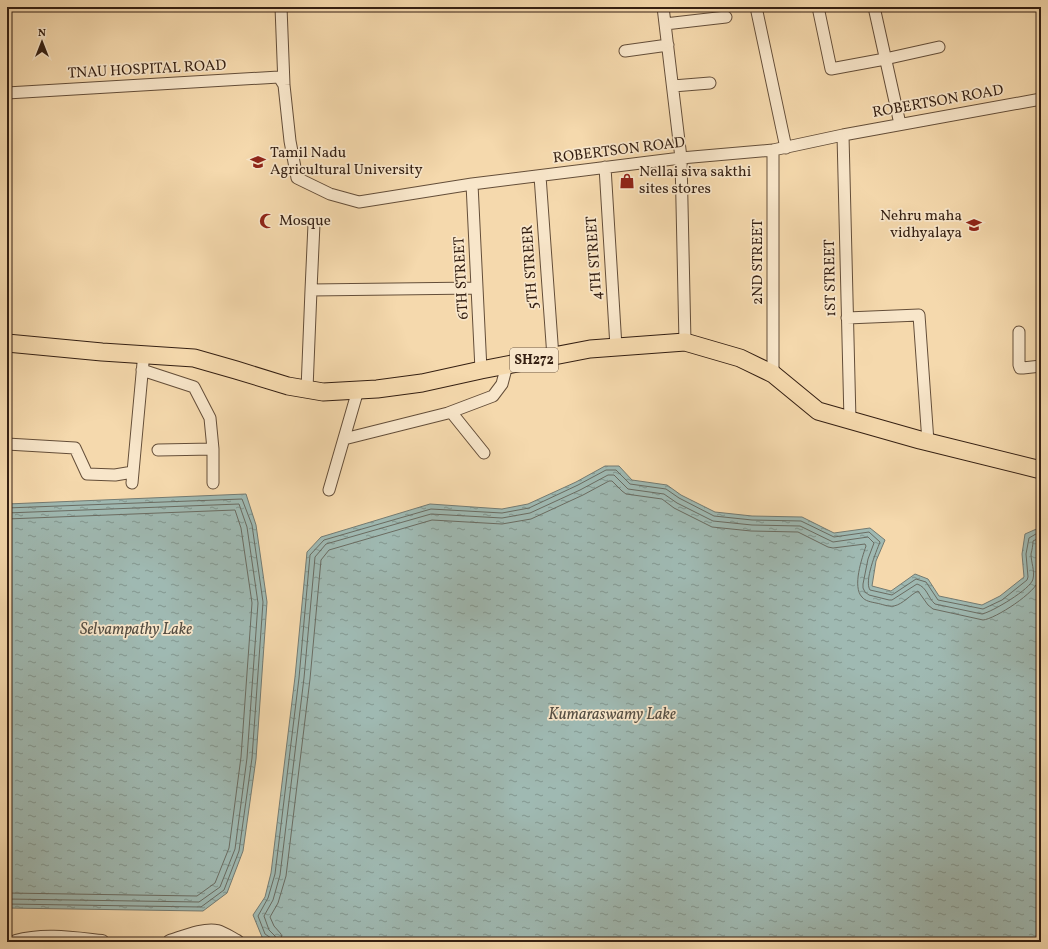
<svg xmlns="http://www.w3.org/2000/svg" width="1048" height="949" viewBox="0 0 1048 949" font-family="Vollkorn,serif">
<defs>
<pattern id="water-ripples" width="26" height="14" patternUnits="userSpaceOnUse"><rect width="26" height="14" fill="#9fb9b2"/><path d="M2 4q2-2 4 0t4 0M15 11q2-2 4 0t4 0" fill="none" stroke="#82968f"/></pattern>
</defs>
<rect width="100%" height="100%" fill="#f5d9ad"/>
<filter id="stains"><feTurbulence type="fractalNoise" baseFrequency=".005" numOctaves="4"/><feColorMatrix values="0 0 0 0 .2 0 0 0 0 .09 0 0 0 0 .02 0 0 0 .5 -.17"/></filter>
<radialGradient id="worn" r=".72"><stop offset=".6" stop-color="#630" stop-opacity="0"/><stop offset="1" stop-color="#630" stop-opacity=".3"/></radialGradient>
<path fill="url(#water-ripples)" stroke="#747b72" d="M 605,466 L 619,466 L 632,480 L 667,485 L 681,495 L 715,512 L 752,516 L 802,517 L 834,533 L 870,528 L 885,540 L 876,561 L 872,586 L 891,591 L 915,574 L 928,579 L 939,596 L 982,605 L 1000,596 L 1024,577 L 1022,554 L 1025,534 L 1041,527 L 1041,942 L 270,942 L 262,937 L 253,915 L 265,897 L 271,873 L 295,677 L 307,552 L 321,537 L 430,504 L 502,509 L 528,504 L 576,482 Z
M 246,494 L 256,525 L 267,602 L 256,759 L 243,851 L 227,893 L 203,911 L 7,908 L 7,504 Z"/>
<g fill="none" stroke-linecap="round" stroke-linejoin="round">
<path stroke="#6a6c62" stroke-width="1" d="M 7,508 L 242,499 L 252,525 L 263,602 L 252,758 L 239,851 L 224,890 L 201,907 L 7,904
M 7,513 L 239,504 L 247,527 L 258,603 L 247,758 L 235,849 L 220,887 L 199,902 L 7,899
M 7,519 L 235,510 L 241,528 L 252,603 L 241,757 L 229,848 L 215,883 L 197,896 L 7,893
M 272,942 L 271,938 L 265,934 L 258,916 L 268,898 L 275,874 L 299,678 L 310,555 L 324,540 L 431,509 L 502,513 L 529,508 L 578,485 L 606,470 L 616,470 L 630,484 L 666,489 L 679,498 L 714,516 L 752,520 L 801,521 L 834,537 L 869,532 L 880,542 C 876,552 864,581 870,590 L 892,595 L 916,579 L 926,582 L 938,600 L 983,609 L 1002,600 L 1027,580 L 1028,577 L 1026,554 L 1029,538 L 1041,531
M 277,942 L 275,936 L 269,930 L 264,916 L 273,900 L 280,875 L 304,678 L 315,557 L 326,544 L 431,514 L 502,518 L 530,513 L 580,490 L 608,475 L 614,475 L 628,489 L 664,494 L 677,503 L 713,521 L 752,525 L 800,526 L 833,542 L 868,537 L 874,543 L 868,559 L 863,584 L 863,588 L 865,592 L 869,595 L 889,600 L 892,600 L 917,584 C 927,587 928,598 935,604 L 982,614 C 992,612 1031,589 1033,579 C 1035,571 1031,562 1031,554 C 1032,550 1033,545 1033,541 L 1041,537
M 283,942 L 281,934 L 274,926 L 270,917 L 278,903 L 286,876 L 310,679 L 321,560 L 329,550 L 432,520 L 502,524 L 531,519 L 583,495 L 609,481 L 612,481 L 622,491 L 626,494 L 662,499 L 674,508 L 712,527 L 751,531 L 798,532 L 828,547 L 833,548 L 865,544 L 866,546 C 862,558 852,587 862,597 C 865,601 871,602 876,603 C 882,604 888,607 894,606 C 903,604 910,595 918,591 L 928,605 L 933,609 L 983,620 C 995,619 1037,592 1039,579 C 1041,571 1037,563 1037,554 C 1038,551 1038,548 1039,545 L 1041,543"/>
<g stroke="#644e39" stroke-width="13">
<path id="minor" d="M 281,7 L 284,85 L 290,141 L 297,178 L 330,194 L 359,202 L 472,184 L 681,158 L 773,150 L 843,135 L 1041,99
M 663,7 L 681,158 L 685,342
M 756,7 L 786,148
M 818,7 L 831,69 L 885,59 L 939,47
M 874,7 L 900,124
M 665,24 L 726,17
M 625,51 L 668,45
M 673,86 L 710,83
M 7,93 L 279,77 L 284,85
M 843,135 L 850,420
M 773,150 L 773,374
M 605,167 L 616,347
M 540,176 L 553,357
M 472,184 L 481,370
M 311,290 L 314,224
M 847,318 L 919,315 L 928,442
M 1019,332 L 1019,365 L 1020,368 L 1023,368 L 1041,366
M 142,370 L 194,387 L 210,418 L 213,449 L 213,483
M 307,389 L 311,290 L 477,288
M 451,412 L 484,453
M 344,439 L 448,413 L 493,396 L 502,384 L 507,365
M 7,444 L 75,448 L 87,474 L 115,475 L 133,472
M 158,450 L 213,449
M 132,483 L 143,363
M 329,490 L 358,390"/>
</g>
<g stroke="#644e39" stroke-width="16">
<path id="tertiary" d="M 16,942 C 44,934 74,939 102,942
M 170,942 C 183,938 204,929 217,932 C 224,934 231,939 237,942"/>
</g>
<g stroke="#341f12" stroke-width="19">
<path id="primary" d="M 7,343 L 102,352 L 194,358 L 236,370 L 288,386 L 323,392 L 377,389 L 422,383 L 481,370 L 590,349 L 685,342 L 740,358 L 773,374 L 818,411 L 920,440 L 1041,470"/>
</g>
<use href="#minor" stroke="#f8e6ca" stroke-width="11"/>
<use href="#tertiary" stroke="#f8e6ca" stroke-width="14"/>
<use href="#primary" stroke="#f5d9ad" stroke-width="17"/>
</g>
<defs>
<g id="university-bare" transform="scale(1.2)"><path d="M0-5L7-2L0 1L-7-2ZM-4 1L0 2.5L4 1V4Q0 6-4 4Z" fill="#8f2418" stroke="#f8e6ca" stroke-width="2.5" paint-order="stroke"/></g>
<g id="shop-bare" transform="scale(1.2)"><path d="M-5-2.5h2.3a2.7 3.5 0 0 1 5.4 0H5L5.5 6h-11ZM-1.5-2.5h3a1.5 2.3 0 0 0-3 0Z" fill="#8f2418" stroke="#f8e6ca" stroke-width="2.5" paint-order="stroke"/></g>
<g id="mosque-bare" transform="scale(1.2)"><path d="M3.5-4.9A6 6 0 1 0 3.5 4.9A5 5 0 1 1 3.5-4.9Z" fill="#8f2418" stroke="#f8e6ca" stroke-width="2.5" paint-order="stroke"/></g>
<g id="school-bare" transform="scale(1.2)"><path d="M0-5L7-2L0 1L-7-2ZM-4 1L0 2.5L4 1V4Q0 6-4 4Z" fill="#8f2418" stroke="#f8e6ca" stroke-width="2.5" paint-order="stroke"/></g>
</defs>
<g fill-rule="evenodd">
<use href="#university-bare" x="258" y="162"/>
<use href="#shop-bare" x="627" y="181"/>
<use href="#mosque-bare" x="267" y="221"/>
<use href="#school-bare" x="974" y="225"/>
</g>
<g text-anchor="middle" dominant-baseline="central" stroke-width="3.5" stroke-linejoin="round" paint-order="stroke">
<rect fill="#f8e6ca" stroke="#6f5b49" stroke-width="1" x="510" y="348" width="48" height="24" rx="3"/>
<g font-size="14" font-weight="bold" fill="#341f12">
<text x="534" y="360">SH272</text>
</g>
<g font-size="15" fill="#341f12" stroke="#f8e6ca">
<text transform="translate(147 70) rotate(-3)">TNAU HOSPITAL ROAD</text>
<text transform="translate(938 102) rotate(-10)">ROBERTSON ROAD</text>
<text transform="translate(619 151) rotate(-7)">ROBERTSON ROAD</text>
<text transform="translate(595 258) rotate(-94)">4TH STREET</text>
<text transform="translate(758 262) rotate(-90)">2ND STREET</text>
<text transform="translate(531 267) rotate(-94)">5TH STREER</text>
<text transform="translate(462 278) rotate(-93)">6TH STREET</text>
<text transform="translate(831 278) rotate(-91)">1ST STREET</text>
</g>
<g font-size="15" fill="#341f12" stroke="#f8e6ca" text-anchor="start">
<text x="270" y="153">Tamil Nadu<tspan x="270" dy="17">Agricultural University</tspan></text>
<text x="639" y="172">Nellai siva sakthi<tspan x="639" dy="17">sites stores</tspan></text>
<text x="962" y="216" text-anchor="end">Nehru maha<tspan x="962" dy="17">vidhyalaya</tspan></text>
<text x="279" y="221">Mosque</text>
</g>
<g font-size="16" font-style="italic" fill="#544d42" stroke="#f8e6ca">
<text x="136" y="630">Selvampathy Lake</text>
<text x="612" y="715">Kumaraswamy Lake</text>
</g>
</g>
<rect width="1048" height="949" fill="none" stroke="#f5d9ad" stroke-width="24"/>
<rect x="8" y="8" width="1032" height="933" fill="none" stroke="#341f12" stroke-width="2"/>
<rect x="12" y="12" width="1024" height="925" fill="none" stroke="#341f12"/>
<g transform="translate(42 42)" stroke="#f8e6ca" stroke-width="3" paint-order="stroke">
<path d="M0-3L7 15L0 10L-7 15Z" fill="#341f12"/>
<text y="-6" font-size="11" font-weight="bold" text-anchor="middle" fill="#341f12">N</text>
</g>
<rect width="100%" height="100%" filter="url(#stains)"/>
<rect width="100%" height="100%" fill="url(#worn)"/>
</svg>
